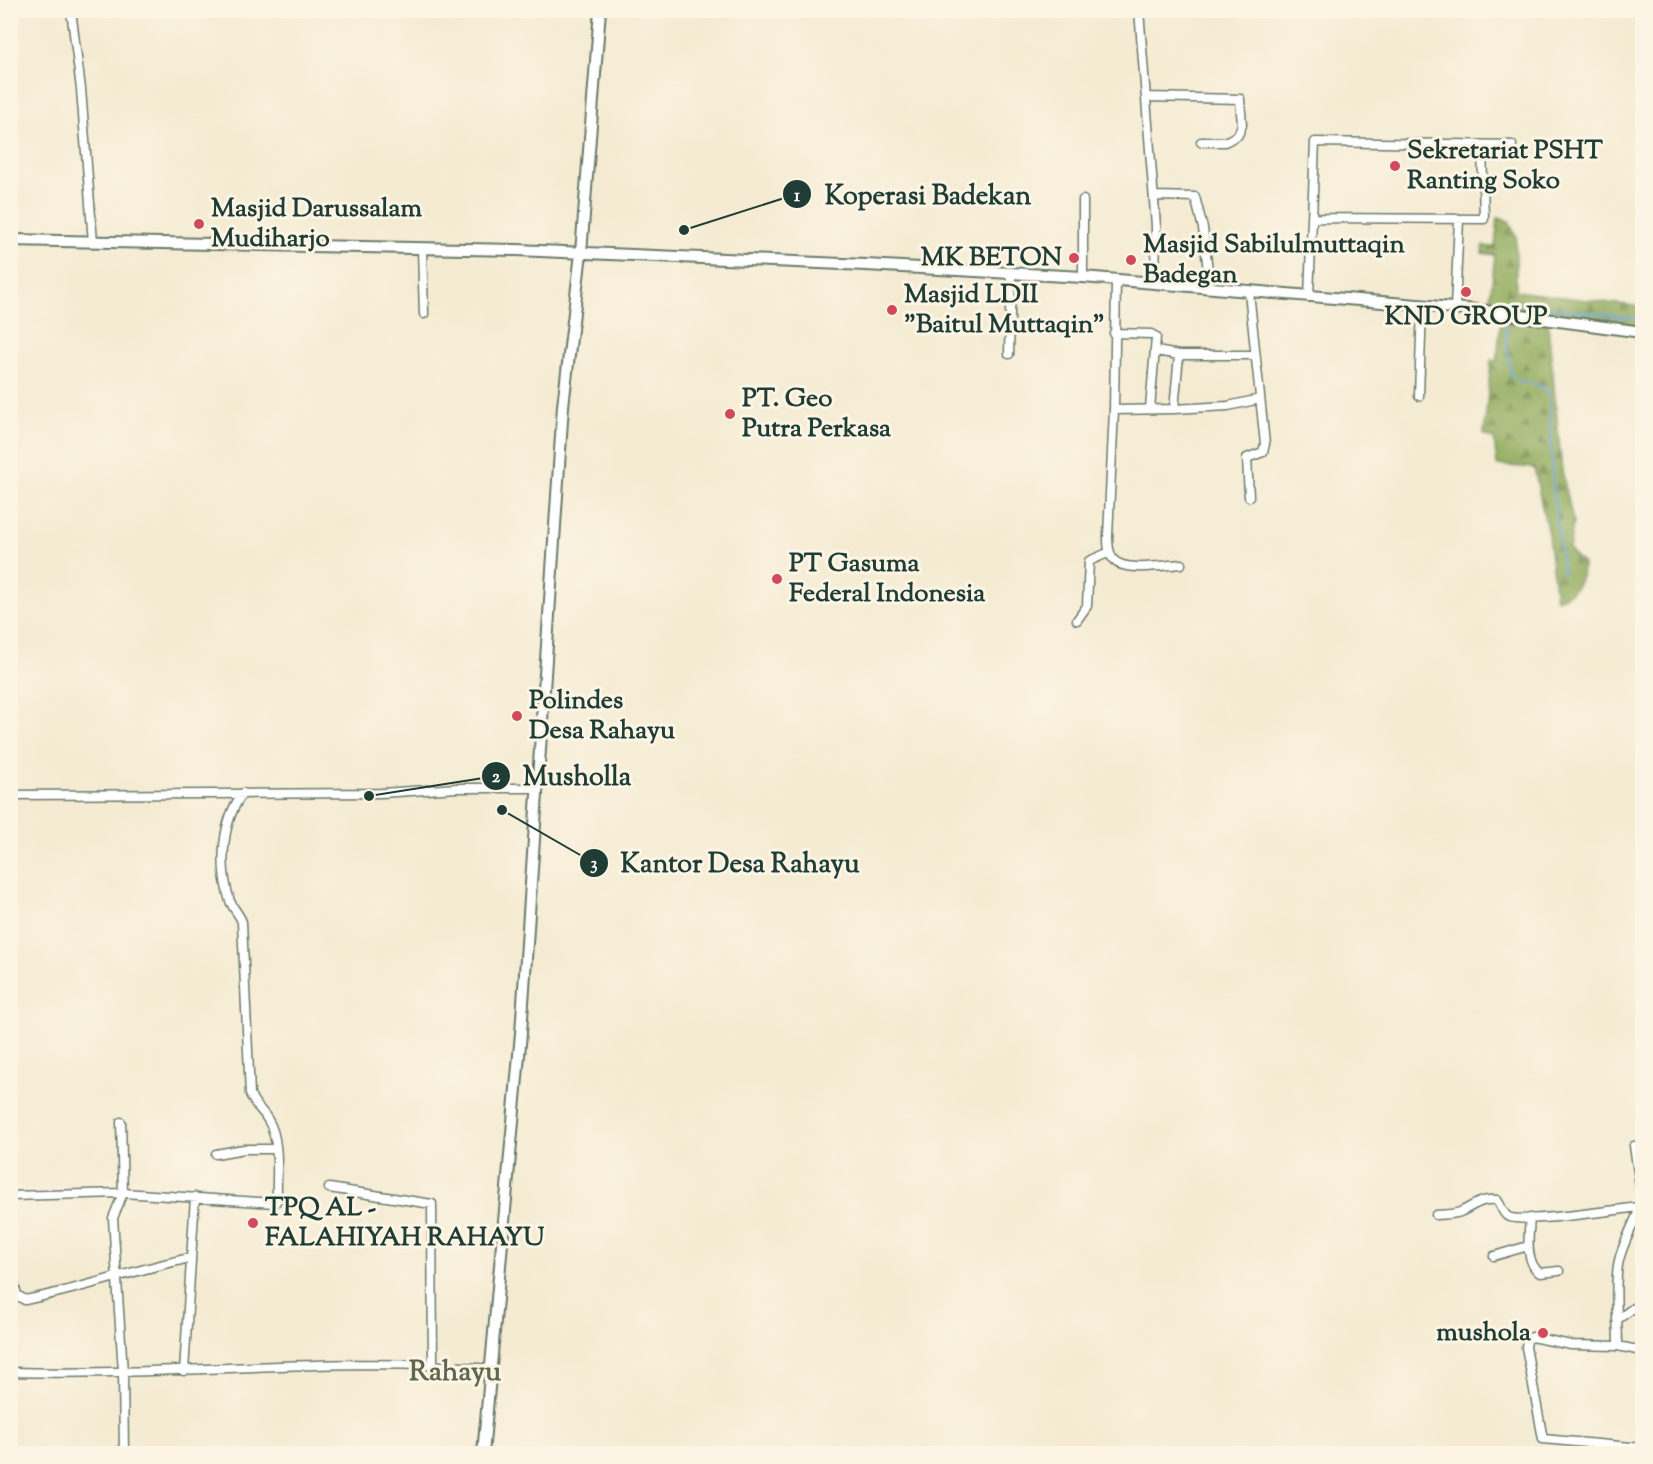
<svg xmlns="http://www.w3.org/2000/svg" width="1653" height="1464" viewBox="0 0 1653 1464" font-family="'Sorts Mill Goudy',serif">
<defs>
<pattern id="forest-firs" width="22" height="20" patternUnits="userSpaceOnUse" patternTransform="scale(1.5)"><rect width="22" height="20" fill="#91ab5d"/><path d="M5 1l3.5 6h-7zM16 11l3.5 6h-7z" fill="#768c4e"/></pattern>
</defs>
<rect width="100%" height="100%" fill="#fcf5e5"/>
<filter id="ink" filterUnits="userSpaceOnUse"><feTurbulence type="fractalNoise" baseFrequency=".0167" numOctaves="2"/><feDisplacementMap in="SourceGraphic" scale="12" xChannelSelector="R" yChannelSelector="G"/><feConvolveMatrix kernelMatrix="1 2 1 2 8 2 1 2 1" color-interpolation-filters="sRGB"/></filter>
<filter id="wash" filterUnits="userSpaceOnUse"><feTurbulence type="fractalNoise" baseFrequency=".008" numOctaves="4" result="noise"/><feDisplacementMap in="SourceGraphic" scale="24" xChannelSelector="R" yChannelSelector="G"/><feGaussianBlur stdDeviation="1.35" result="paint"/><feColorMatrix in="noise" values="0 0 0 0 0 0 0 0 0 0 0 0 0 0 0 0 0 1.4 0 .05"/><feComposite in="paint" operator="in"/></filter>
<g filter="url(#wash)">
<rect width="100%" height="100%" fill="#f4ebd2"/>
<path fill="url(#forest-firs)" stroke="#587448" stroke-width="1.5" d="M 1498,218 L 1509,221 L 1516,237 L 1516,291 L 1642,307 L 1642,327 L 1489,308 L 1495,255 L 1482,253 L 1483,246 L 1495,247 Z
M 1501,318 L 1548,324 L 1562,471 L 1573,522 L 1569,550 L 1583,564 C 1582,582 1574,595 1556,599 L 1548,534 L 1534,468 L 1497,465 L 1494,439 L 1484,435 L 1491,360 L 1497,361 Z"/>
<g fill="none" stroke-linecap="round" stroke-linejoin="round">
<path stroke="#67a1d6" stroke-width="2" d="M 1503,310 L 1506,303 L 1524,303 L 1642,320
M 1504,318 L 1511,375 C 1522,386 1542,380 1549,394 L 1553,489 L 1563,573"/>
</g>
</g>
<g filter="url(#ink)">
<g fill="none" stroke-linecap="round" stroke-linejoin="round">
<g stroke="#6a7a6b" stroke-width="11">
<path id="minor" d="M 71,10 L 81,89 L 93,242
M 1139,10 L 1156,226 L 1155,283
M 1146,97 L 1240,99 L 1242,125 L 1238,135 L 1225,142 L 1201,142
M 1154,196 L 1195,197 L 1203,228 L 1210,288
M 1312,218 L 1484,219 L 1482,145
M 422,249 L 424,314
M 1083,277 L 1083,200
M 1116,280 L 1114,410 L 1108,536 C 1108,543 1108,553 1113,559 C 1123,573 1165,565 1181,564
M 1249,292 L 1265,444 L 1263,452 L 1247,458 L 1249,497
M 1309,297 L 1315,142 L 1512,145
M 1455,309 L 1459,219
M 1114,333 L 1151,334 L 1156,337 L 1150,409
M 1156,351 L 1179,355
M 1009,354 L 1011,273
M 1419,396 L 1422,306
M 1174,409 L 1228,406 L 1260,399
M 1114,410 L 1174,409 L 1179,355 L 1254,355
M 1077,620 L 1087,606 L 1089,561 L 1110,552
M 10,795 L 381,793 L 457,788 L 537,788
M 121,1122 L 123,1193 L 113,1218 L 123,1372 L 124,1454
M 1634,1146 L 1642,1199
M 216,1154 L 244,1149 L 275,1149
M 329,1188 L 432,1204 L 433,1364
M 10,1196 L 123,1193 L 275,1203 L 277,1200 C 276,1177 281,1140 268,1120 C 262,1109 255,1107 250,1094 L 242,922 C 239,913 231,907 229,898 C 219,864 222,820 243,793
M 1436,1215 C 1444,1214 1453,1215 1460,1212 C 1474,1206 1480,1198 1497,1200 C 1501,1205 1502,1212 1507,1216 C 1518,1225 1620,1209 1640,1207
M 1530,1218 C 1529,1234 1524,1262 1540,1273 L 1559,1271
M 1494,1256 L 1528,1246
M 10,1269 L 17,1295 L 25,1300 C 81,1289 134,1270 190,1258
M 1618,1319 L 1642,1302
M 1618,1346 C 1618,1320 1614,1291 1618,1265 C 1621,1245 1634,1226 1640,1207 L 1642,1207
M 1642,1351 L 1618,1346 L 1571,1345 L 1532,1337 L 1527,1340 L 1526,1347 L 1543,1439 L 1642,1448
M 184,1371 L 195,1197
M 10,1372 C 171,1377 331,1355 491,1369"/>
</g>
<g stroke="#6a7a6b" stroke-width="14">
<path id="tertiary" d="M 10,240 L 517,250 L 866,265 L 1083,277 L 1477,310 L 1642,332
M 483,1454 L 521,1033 L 563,406 L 581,253 L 600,10"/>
</g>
<use href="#minor" stroke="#fff" stroke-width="8"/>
<use href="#tertiary" stroke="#fff" stroke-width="10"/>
</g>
</g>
<g fill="#d1495b" stroke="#fcf5e5" stroke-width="2">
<circle cx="1395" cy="166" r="6"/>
<circle cx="199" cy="224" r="6"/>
<circle cx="1074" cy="258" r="6"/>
<circle cx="1131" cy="260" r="6"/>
<circle cx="1466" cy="292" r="6"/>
<circle cx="892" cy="310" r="6"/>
<circle cx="730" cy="414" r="6"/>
<circle cx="777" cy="579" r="6"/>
<circle cx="517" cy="716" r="6"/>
<circle cx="253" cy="1223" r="6"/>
<circle cx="1543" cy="1333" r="6"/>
</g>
<g text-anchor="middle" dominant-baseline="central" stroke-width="6" stroke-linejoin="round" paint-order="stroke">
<g font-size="26" font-weight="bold" fill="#1f3d34" stroke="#fcf5e5" text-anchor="start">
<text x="1407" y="151">Sekretariat PSHT<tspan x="1407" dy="30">Ranting Soko</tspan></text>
<text x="211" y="209">Masjid Darussalam<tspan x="211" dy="30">Mudiharjo</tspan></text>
<text x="1143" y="245">Masjid Sabilulmuttaqin<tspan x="1143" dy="30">Badegan</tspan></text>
<text x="1062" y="258" text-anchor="end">MK BETON</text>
<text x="904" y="295">Masjid LDII<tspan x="904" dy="30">"Baitul Muttaqin"</tspan></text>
<text x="1466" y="317" text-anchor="middle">KND GROUP</text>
<text x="742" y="399">PT. Geo<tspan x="742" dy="30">Putra Perkasa</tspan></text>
<text x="789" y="564">PT Gasuma<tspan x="789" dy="30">Federal Indonesia</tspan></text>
<text x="529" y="701">Polindes<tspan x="529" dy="30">Desa Rahayu</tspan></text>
<text x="265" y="1208">TPQ AL -<tspan x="265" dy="30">FALAHIYAH RAHAYU</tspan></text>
<text x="1531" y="1333" text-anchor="end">mushola</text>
</g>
<g font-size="28" font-weight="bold" fill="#5f6751" stroke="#fcf5e5">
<text x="455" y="1373">Rahayu</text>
</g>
</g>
<path fill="none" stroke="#1f3d34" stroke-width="2" d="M684 230L797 194M369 796L496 776M502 810L594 863"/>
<g fill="#1f3d34" stroke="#fcf5e5" stroke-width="2">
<circle cx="684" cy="230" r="6"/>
<circle cx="369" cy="796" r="6"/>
<circle cx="502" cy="810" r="6"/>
<circle cx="797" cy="194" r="15"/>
<circle cx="496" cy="776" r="15"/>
<circle cx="594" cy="863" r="15"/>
</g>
<g font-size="18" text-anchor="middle" font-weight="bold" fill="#fff">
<text x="797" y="201">1</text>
<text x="496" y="782">2</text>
<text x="594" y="869">3</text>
</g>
<g font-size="27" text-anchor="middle" font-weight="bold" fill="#1f3d34" stroke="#fcf5e5" stroke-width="6" stroke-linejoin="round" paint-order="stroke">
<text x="928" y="204">Koperasi Badekan</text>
<text x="577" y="785">Musholla</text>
<text x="740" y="872">Kantor Desa Rahayu</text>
</g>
<rect width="1653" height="1464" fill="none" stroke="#fcf5e5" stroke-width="36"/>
</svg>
